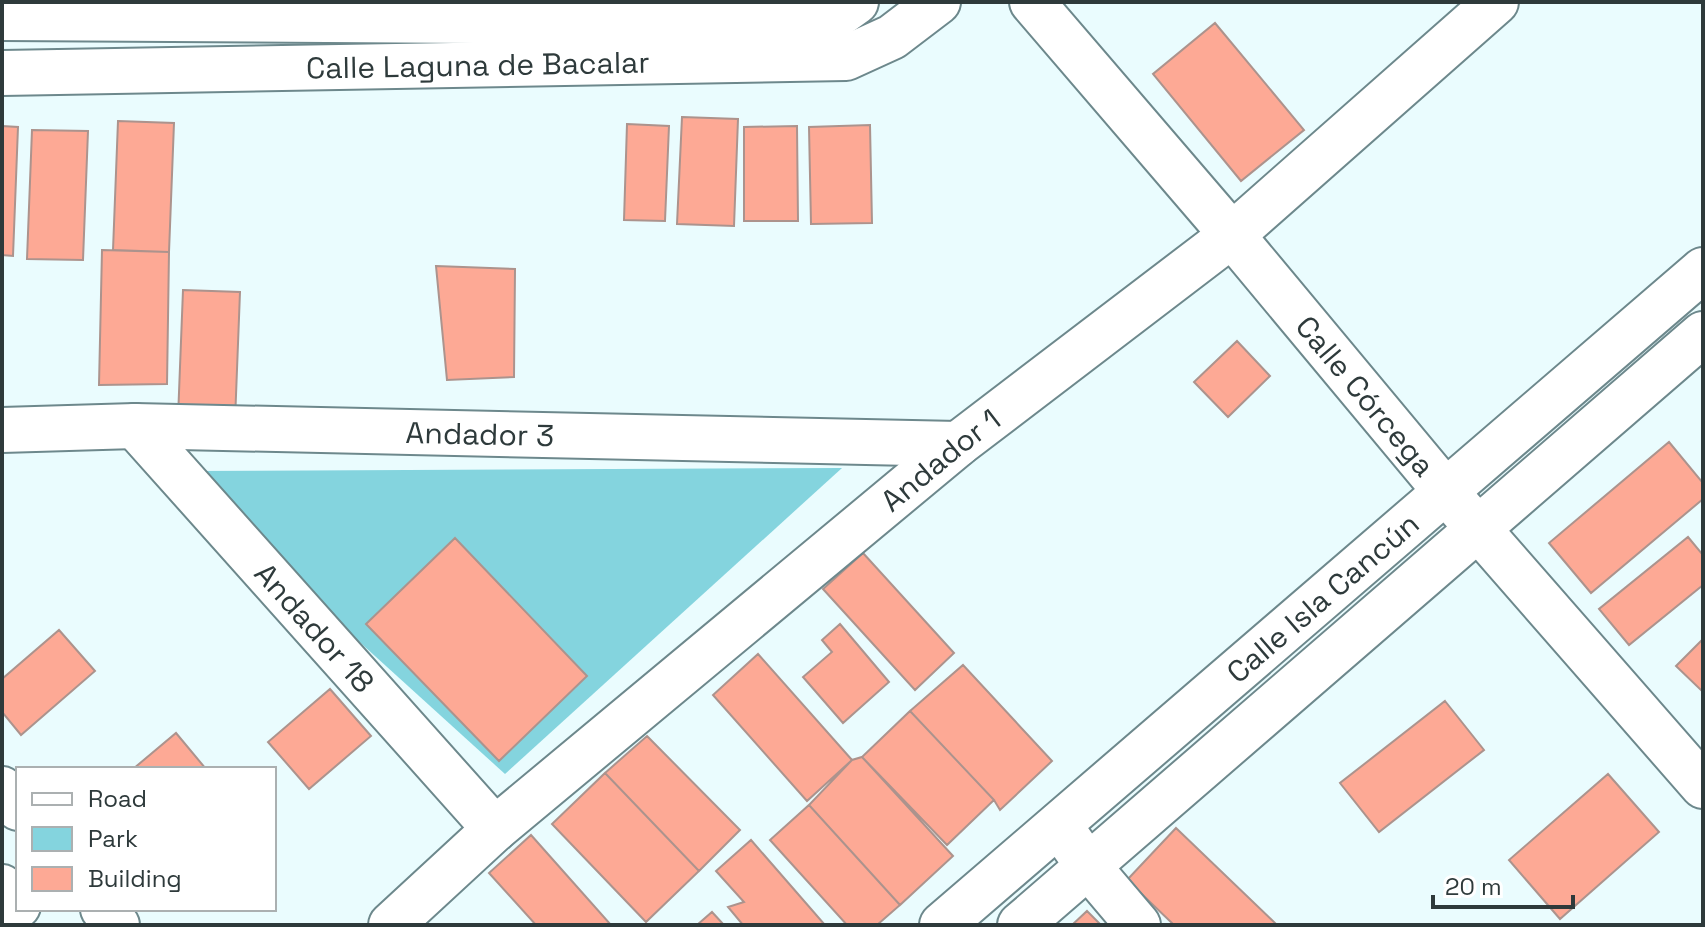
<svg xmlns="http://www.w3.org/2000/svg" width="1705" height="927" viewBox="0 0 1705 927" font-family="'Space Grotesk',sans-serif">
<rect width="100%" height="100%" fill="#eafcfe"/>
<path fill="#84d4de" d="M 842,468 L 505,774 L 300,588 L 192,471 Z"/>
<path fill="#fda995" stroke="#ac938d" stroke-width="2" d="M 1215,23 L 1304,130 L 1241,181 L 1153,74 Z
M 682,117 L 738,119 L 734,226 L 677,224 Z
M 118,121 L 174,123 L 169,252 L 113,250 Z
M 627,124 L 669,126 L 665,221 L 624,220 Z
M 870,125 L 872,223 L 811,224 L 809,127 Z
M 2,126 L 18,127 L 13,256 L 2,255 Z
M 797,126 L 798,221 L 744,221 L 744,127 Z
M 32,130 L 88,131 L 83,260 L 27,259 Z
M 102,250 L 169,252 L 167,384 L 99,385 Z
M 436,266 L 515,269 L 514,377 L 447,380 Z
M 183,290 L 240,292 L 235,421 L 178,418 Z
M 1237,341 L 1270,376 L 1228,417 L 1194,382 Z
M 1669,442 L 1703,483 L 1703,499 L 1591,593 L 1549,543 Z
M 1688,537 L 1703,555 L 1703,585 L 1629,645 L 1599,609 Z
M 455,538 L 587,676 L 499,761 L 366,624 Z
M 863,553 L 954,653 L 915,690 L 823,589 Z
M 840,624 L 889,682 L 843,723 L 803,677 L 832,652 L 822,640 Z
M 59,630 L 95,671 L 21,735 L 2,712 L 2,679 Z
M 1703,639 L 1703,692 L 1676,666 Z
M 758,654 L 852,760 L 807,801 L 713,695 Z
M 963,665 L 1052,761 L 1000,810 L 994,800 L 910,711 Z
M 330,689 L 371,736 L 309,789 L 268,742 Z
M 1445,701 L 1484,750 L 1379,832 L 1340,783 Z
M 910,711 L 994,800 L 947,845 L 862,757 Z
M 176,733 L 206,769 L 133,769 Z
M 647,736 L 740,830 L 699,871 L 605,773 Z
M 862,757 L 953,856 L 900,905 L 809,805 L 852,760 Z
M 605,773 L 699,871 L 646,922 L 552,824 Z
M 1608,774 L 1659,832 L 1560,919 L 1509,860 Z
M 809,805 L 900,905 L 877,925 L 847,925 L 770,840 Z
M 1176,828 L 1275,923 L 1273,925 L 1174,925 L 1127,880 Z
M 531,835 L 611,925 L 536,925 L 489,873 Z
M 751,840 L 825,925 L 743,925 L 728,907 L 744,902 L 716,871 Z
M 1087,911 L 1101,925 L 1072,925 Z
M 712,912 L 724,925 L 697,925 Z"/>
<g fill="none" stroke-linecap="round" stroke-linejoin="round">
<g stroke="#6d888c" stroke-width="48">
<g id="minor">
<path id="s1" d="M 1032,2 L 1232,235 L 1446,492 L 1703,786"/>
<path d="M 2,18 L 786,23 L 835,17 L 856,2"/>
<path id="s2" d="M 2,73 L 846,58 L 892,37 L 938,2"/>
<path id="s3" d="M 135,426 L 495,829"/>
<path id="s4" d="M 2,430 L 135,426 L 958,444"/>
<path d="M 2,789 L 18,808"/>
<path d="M 1059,825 L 1088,866 L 1138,925"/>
<path d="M 2,887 L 18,906"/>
<path d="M 103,909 L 117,925"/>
<path id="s5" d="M 391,925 L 495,829 L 958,444 L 1232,235 L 1496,2"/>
</g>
</g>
<g stroke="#6d888c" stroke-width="48">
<g id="tertiary">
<path id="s6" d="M 942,925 L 1703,270"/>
<path d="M 1020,925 L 1703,334"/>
</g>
</g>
<use href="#minor" stroke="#fff" stroke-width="44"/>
<use href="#tertiary" stroke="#fff" stroke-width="44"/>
</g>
<g text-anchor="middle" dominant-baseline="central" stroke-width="6" stroke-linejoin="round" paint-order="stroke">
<g font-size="30" fill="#2e3a3b" stroke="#fff">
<text stroke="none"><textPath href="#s2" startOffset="476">Calle Laguna de Bacalar</textPath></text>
<text stroke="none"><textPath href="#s1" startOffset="516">Calle Córcega</textPath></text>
<text stroke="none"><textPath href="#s4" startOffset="478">Andador 3</textPath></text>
<text stroke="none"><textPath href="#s5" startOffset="720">Andador 1</textPath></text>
<text stroke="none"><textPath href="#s6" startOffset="502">Calle Isla Cancún</textPath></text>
<text stroke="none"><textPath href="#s3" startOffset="270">Andador 18</textPath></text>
</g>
</g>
<rect width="1705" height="927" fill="none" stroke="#2e3a3b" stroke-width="8"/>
<rect x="16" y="767" width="260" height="144" fill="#ffffff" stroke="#abb0b1" stroke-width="2"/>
<rect x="32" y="793" width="40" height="12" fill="#ffffff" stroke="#abb0b1" stroke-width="2"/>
<text x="88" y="807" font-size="24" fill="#2e3a3b">Road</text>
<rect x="32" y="827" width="40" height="24" fill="#84d4de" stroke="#abb0b1" stroke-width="2"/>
<text x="88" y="847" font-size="24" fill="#2e3a3b">Park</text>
<rect x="32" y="867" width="40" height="24" fill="#fda995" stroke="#abb0b1" stroke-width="2"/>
<text x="88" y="887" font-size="24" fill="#2e3a3b">Building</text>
<path d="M1433 895v12h140v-12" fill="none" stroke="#2e3a3b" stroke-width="4"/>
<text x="1445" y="895" font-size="24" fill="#2e3a3b" stroke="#ffffff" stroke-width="6" paint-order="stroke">20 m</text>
</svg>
